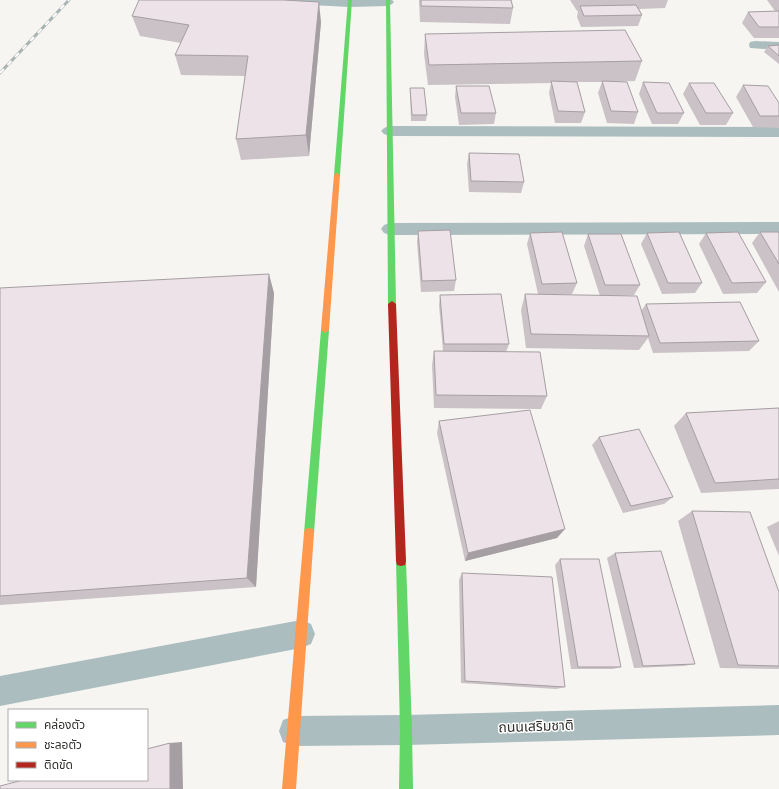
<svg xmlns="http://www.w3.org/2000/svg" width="779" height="789" viewBox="0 0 779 789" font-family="'IBM Plex Sans','Noto Sans Thai',sans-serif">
<rect width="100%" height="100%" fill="#f6f5f1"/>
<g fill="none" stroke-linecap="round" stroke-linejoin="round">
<path fill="#abbdbf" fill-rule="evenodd" d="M 285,0 L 392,0 L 394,2 L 392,4 L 388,6 L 350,7 L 291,4 L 287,2 Z
M 755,41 L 779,42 L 779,50 L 750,48 L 749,45 L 750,42 Z
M 389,126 L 779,127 L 779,137 L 389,136 L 384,134 L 381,131 L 384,128 Z
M 779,222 L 779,234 L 390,235 L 384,233 L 381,229 L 384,225 L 390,223 Z
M 301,620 L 311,624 L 315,634 L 311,644 L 301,648 L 0,706 L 0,676 Z
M 779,705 L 779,735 L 406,745 L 294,746 L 283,742 L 279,731 L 283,720 L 294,716 L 406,715 Z"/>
<path fill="#63d668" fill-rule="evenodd" d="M 348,0 L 352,0 L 340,175 L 337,177 L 334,175 Z
M 386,0 L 390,0 L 396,304 L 392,307 L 388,304 Z
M 325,327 L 329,330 L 314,533 L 313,537 L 309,538 L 305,537 L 304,533 L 321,330 Z
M 401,556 L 405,557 L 406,561 L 412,730 L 413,789 L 399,789 L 400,730 L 396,561 L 397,557 Z"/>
<path fill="#ff974d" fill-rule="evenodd" d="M 337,173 L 340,175 L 329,330 L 325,333 L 321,330 L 334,175 Z
M 309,528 L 313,529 L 314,533 L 296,789 L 282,789 L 304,533 L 305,529 Z"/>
<path fill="#b3261e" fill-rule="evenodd" d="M 392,301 L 396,304 L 406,561 L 405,565 L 401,566 L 397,565 L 396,561 L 388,304 Z"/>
<g stroke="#aab4b4" stroke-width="3">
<path id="rail" d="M 0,73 L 69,0"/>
</g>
<use href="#rail" stroke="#fff" stroke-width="2" stroke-dasharray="5.5" stroke-linecap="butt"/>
</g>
<path fill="#cbc2c7" d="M 419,0 L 511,0 L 513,8 L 510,24 L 420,22 Z
M 570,0 L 668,0 L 665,8 L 639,9 L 642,15 L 638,26 L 581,27 L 577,17 L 578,11 L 577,11 Z
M 767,0 L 779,0 L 779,11 L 775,11 Z
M 779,11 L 779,38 L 754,38 L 742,23 L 748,12 Z
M 132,16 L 321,22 L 309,156 L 241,160 L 236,139 L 245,76 L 181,75 L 175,55 L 181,43 L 140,36 Z
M 425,34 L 642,61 L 635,81 L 608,82 L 638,112 L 634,124 L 607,123 L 598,93 L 602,82 L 577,82 L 585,112 L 581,123 L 555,123 L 549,93 L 551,83 L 428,85 L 424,54 Z
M 779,45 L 779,64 L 764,52 L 768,46 Z
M 643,82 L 684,113 L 678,124 L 652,124 L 639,94 Z
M 689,83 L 733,113 L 726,125 L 700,125 L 683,94 Z
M 743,85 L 779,103 L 779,128 L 753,127 L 736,97 Z
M 456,86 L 496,113 L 494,124 L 459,125 L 455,97 Z
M 410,88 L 427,115 L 426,121 L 411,121 Z
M 469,153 L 524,182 L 521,193 L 469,192 L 467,164 Z
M 418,231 L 456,280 L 454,291 L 421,292 L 417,242 Z
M 760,232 L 779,232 L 779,292 L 752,243 Z
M 530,233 L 577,283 L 572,294 L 538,294 L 527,244 Z
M 647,233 L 702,283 L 695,293 L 662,294 L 641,244 Z
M 706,233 L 766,282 L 757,293 L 723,294 L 699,244 Z
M 588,234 L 640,285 L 634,295 L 608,296 L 641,311 L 646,304 L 759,341 L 749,351 L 653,353 L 648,338 L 639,350 L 526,348 L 521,310 L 525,294 L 600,296 L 584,246 Z
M 0,288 L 274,293 L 256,587 L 0,605 Z
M 440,295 L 509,344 L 506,352 L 547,396 L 541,409 L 434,408 L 432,365 L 434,351 L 443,351 L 439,305 Z
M 779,408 L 779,489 L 701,493 L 674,426 L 686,413 Z
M 439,421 L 557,538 L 465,561 L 437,433 Z
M 599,437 L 673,497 L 664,504 L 623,513 L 592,445 Z
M 692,511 L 779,592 L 779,669 L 720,668 L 678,521 Z
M 779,521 L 779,556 L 767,527 Z
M 615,553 L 695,664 L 684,666 L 634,668 L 607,558 Z
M 560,559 L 621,667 L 613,669 L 571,669 L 555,565 Z
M 462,573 L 565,687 L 556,689 L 461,683 L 459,580 Z"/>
<path fill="#a59ea2" d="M 319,2 L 321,22 L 309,156 L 306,135 Z
M 269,274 L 274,293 L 256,587 L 247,578 Z
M 565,529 L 557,538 L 465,561 L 468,553 Z
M 182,742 L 183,789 L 170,789 L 170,743 Z"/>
<path fill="#ece2e7" stroke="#a59ea2" d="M 139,0 L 283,0 L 319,2 L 306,135 L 236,139 L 248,56 L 175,55 L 189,25 L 132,16 Z
M 421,0 L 511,0 L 513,8 L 421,6 Z
M 636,5 L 642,15 L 584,16 L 580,6 Z
M 779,11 L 779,27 L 759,27 L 748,12 Z
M 625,30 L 642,61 L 429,65 L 425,34 Z
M 779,45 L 779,56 L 768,46 Z
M 551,81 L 577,82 L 585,112 L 558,111 Z
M 602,81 L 627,82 L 638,112 L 611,111 Z
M 643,82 L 669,83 L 684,113 L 657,113 Z
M 689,83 L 714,83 L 733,113 L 706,113 Z
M 743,85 L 768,86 L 779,103 L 779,116 L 760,116 Z
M 456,86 L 489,86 L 496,113 L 461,113 Z
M 410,88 L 424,88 L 427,115 L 412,115 Z
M 469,153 L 519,154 L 524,182 L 471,181 Z
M 450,230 L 456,280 L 422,281 L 418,231 Z
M 562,232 L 577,283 L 542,284 L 530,233 Z
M 679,232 L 702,283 L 668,283 L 647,233 Z
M 738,232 L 766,282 L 732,283 L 706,233 Z
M 760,232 L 779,232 L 779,264 Z
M 588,234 L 621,234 L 640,285 L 605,285 Z
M 269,274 L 247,578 L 0,596 L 0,288 Z
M 501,294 L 509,344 L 444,344 L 440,295 Z
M 525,294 L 637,296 L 649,336 L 531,334 Z
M 740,302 L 759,341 L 660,343 L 646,304 Z
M 434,351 L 540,352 L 547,396 L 436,395 Z
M 779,408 L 779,479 L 715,483 L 686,413 Z
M 530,410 L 565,529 L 468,553 L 439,421 Z
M 639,429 L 673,497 L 631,506 L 599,437 Z
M 692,511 L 750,512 L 779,592 L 779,666 L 738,665 Z
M 661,551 L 695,664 L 643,666 L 615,553 Z
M 560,559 L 599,559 L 621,667 L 578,667 Z
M 462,573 L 552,577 L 565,687 L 465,681 Z
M 170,743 L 170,789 L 0,789 L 0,786 L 23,780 L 147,780 L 147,749 Z"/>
<g text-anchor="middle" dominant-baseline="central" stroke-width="3" stroke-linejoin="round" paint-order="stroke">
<g font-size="14" fill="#31302d" stroke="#fff">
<text transform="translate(536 726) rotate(-2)">ถนนเสริมชาติ</text>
</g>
</g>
<rect x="8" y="709" width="140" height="72" fill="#ffffff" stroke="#adacab"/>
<rect x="16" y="722" width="20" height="6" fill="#63d668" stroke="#adacab"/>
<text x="44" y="729" font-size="12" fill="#31302d">คล่องตัว</text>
<rect x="16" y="742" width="20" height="6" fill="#ff974d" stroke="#adacab"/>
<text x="44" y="749" font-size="12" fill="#31302d">ชะลอตัว</text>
<rect x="16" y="762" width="20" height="6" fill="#b3261e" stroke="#adacab"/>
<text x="44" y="769" font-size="12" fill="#31302d">ติดขัด</text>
</svg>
